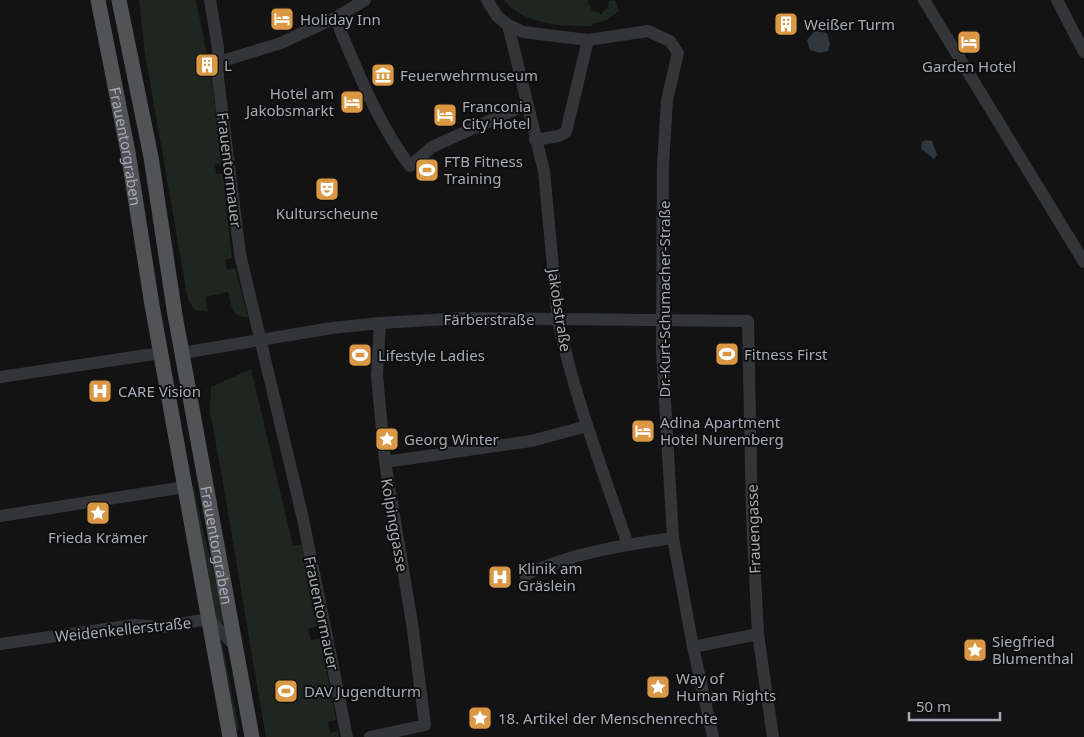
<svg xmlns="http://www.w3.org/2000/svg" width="1084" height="737" viewBox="0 0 1084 737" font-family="'Noto Sans',sans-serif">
<rect width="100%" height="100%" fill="#131314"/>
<path fill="#1f2620" d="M 139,0 L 196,0 L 208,60 L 201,61 L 203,71 L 210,70 L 223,163 L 215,164 L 216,174 L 223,174 L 232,258 L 225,260 L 227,270 L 235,268 L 248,317 C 232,318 231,305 228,292 L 205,297 L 208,312 L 195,310 L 188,300 L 145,53 Z
M 504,0 L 587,0 L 588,3 L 586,4 L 589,4 L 592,9 L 590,11 L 599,12 L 600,15 L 606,9 L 610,9 L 608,7 L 609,1 L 615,0 L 619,11 C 610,18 603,23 594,23 L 592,26 C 564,27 521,24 504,0 Z
M 251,369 L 293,546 L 302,544 L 318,626 L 308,629 L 311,640 L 320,639 L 336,720 L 328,722 L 330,733 L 338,731 L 339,737 L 266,737 C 247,628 230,519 210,411 L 211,387 Z
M 194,486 C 202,531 215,575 224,620 L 222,623 L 214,617 L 191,487 Z
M 222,643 L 239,729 L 235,730 L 219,644 Z"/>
<path fill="#30383d" d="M 815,31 L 827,33 L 830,44 L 828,51 L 820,53 L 810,50 L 807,40 Z
M 926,140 L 932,141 L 937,155 L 934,159 L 921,149 L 922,142 Z"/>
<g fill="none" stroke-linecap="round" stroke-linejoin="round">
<path stroke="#343539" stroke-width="12" d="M 210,0 L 218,48 L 218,78 L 240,254 L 303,519 L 347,737
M 487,0 L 497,16 L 508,25 L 523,32 L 588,40 L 648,31 L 670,41 L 678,53 L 667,100 L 663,165 L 662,350 L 673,538 L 693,647 L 713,737
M 924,0 L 1084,262
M 1057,0 L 1084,52
M 335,18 C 357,69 376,121 410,166 L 432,147 L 527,104
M 508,25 L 544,171 L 558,320 C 574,396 603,471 628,545
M 219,62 L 281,43 L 335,18 L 365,0
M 535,140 L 559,136 L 566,132 L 588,40
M 182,353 L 332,328 L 380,323 L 466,318 L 748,321 L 752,516 L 758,634 L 773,737
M 0,377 L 161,353
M 385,462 L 531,441 L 587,426
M 0,516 L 185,487
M 525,575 C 571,553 623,545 673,538
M 0,644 L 134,625 L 162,627 L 209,619 L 235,646
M 693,647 L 758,634
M 370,737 L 425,725 L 412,623 L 385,462 L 377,375 L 380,323"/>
<g stroke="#515357" stroke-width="15">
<path id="s1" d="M 98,0 L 128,152 L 152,305 L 230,737"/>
<path id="s2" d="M 119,0 L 151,157 L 175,315 L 252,737"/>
</g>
</g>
<defs>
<g id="hotel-square" transform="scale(1.25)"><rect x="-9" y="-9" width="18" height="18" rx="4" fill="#db9844" stroke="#0e0e0f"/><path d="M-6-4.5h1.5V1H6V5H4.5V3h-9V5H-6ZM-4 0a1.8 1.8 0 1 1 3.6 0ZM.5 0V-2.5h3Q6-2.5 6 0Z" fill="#fff"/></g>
<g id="building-square" transform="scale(1.25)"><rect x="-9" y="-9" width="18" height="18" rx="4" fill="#db9844" stroke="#0e0e0f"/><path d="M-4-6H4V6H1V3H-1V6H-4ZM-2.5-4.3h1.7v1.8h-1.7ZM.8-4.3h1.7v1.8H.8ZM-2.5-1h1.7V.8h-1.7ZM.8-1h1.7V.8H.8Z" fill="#fff"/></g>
<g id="museum-square" transform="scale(1.25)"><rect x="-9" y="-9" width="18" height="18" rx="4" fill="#db9844" stroke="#0e0e0f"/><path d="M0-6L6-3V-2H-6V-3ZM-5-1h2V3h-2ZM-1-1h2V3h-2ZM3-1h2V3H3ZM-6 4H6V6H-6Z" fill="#fff"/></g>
<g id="stadium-square" transform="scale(1.25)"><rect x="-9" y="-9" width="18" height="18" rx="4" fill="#db9844" stroke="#0e0e0f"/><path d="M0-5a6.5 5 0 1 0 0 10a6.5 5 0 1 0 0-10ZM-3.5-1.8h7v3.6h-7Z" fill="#fff"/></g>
<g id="theatre-square" transform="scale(1.25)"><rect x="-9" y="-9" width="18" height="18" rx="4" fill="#db9844" stroke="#0e0e0f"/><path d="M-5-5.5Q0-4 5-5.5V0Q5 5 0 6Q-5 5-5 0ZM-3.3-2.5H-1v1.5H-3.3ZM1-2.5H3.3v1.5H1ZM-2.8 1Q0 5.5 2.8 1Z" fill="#fff"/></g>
<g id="hospital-square" transform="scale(1.25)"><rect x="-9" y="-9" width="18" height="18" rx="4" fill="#db9844" stroke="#0e0e0f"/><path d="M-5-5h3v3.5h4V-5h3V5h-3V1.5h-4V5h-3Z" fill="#fff"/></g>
<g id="sight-square" transform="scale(1.25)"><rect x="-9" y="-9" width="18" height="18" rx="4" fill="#db9844" stroke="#0e0e0f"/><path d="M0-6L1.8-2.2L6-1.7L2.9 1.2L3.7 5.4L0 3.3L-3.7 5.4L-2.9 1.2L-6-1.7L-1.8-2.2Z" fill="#fff"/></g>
</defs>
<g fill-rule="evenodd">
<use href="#hotel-square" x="282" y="19"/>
<use href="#building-square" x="786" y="24"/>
<use href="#hotel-square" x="969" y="42"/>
<use href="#building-square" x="207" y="65"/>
<use href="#museum-square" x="383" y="75"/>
<use href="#hotel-square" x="352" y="102"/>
<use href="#hotel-square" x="445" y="115"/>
<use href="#stadium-square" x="427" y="170"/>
<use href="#theatre-square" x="327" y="189"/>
<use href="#stadium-square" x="727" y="354"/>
<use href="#stadium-square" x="360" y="355"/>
<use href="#hospital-square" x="100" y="391"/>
<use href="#hotel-square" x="643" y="431"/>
<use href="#sight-square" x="387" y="439"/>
<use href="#sight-square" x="98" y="513"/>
<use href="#hospital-square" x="500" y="577"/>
<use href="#sight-square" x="975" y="650"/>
<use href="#sight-square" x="658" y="687"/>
<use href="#stadium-square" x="286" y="691"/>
<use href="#sight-square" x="480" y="718"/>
</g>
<g text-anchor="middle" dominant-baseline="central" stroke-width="4" stroke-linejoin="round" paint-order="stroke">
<g font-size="15" fill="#a6abb3" stroke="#0e0e0f" text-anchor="start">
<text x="300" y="19">Holiday Inn</text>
<text x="804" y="24">Weißer Turm</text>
<text x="224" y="65">L</text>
<text x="969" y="66" text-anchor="middle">Garden Hotel</text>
<text x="400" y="75">Feuerwehrmuseum</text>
<text x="334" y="93" text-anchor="end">Hotel am<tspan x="334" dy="17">Jakobsmarkt</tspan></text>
<text x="462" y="106">Franconia<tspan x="462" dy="17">City Hotel</tspan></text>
<text x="444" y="161">FTB Fitness<tspan x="444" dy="17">Training</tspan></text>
<text x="327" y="213" text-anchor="middle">Kulturscheune</text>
<text x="744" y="354">Fitness First</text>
<text x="378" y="355">Lifestyle Ladies</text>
<text x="118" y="391">CARE Vision</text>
<text x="660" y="422">Adina Apartment<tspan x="660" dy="17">Hotel Nuremberg</tspan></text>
<text x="404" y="439">Georg Winter</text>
<text x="98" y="537" text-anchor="middle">Frieda Krämer</text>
<text x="518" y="568">Klinik am<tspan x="518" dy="17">Gräslein</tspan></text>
<text x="992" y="641">Siegfried<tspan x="992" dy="17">Blumenthal</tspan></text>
<text x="676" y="678">Way of<tspan x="676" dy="17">Human Rights</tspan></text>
<text x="304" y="691">DAV Jugendturm</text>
<text x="498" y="718">18. Artikel der Menschenrechte</text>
</g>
<g font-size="15" fill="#a6abb3" stroke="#0e0e0f">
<text stroke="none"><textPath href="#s1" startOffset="149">Frauentorgraben</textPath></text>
<text transform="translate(230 170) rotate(83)">Frauentormauer</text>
<text transform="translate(664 299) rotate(-90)">Dr.-Kurt-Schumacher-Straße</text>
<text transform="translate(560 310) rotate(81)">Jakobstraße</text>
<text x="489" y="319">Färberstraße</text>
<text transform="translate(395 525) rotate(80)">Kolpinggasse</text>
<text transform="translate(753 529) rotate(-92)">Frauengasse</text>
<text stroke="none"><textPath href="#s2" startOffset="554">Frauentorgraben</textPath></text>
<text transform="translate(322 613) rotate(78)">Frauentormauer</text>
<text transform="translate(123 629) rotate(-6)">Weidenkellerstraße</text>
</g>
</g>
<path d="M909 712v8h91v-8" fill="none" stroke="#a6abb3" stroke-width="2.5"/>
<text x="916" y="712" font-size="15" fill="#a6abb3" stroke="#0e0e0f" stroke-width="4" paint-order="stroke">50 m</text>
</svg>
